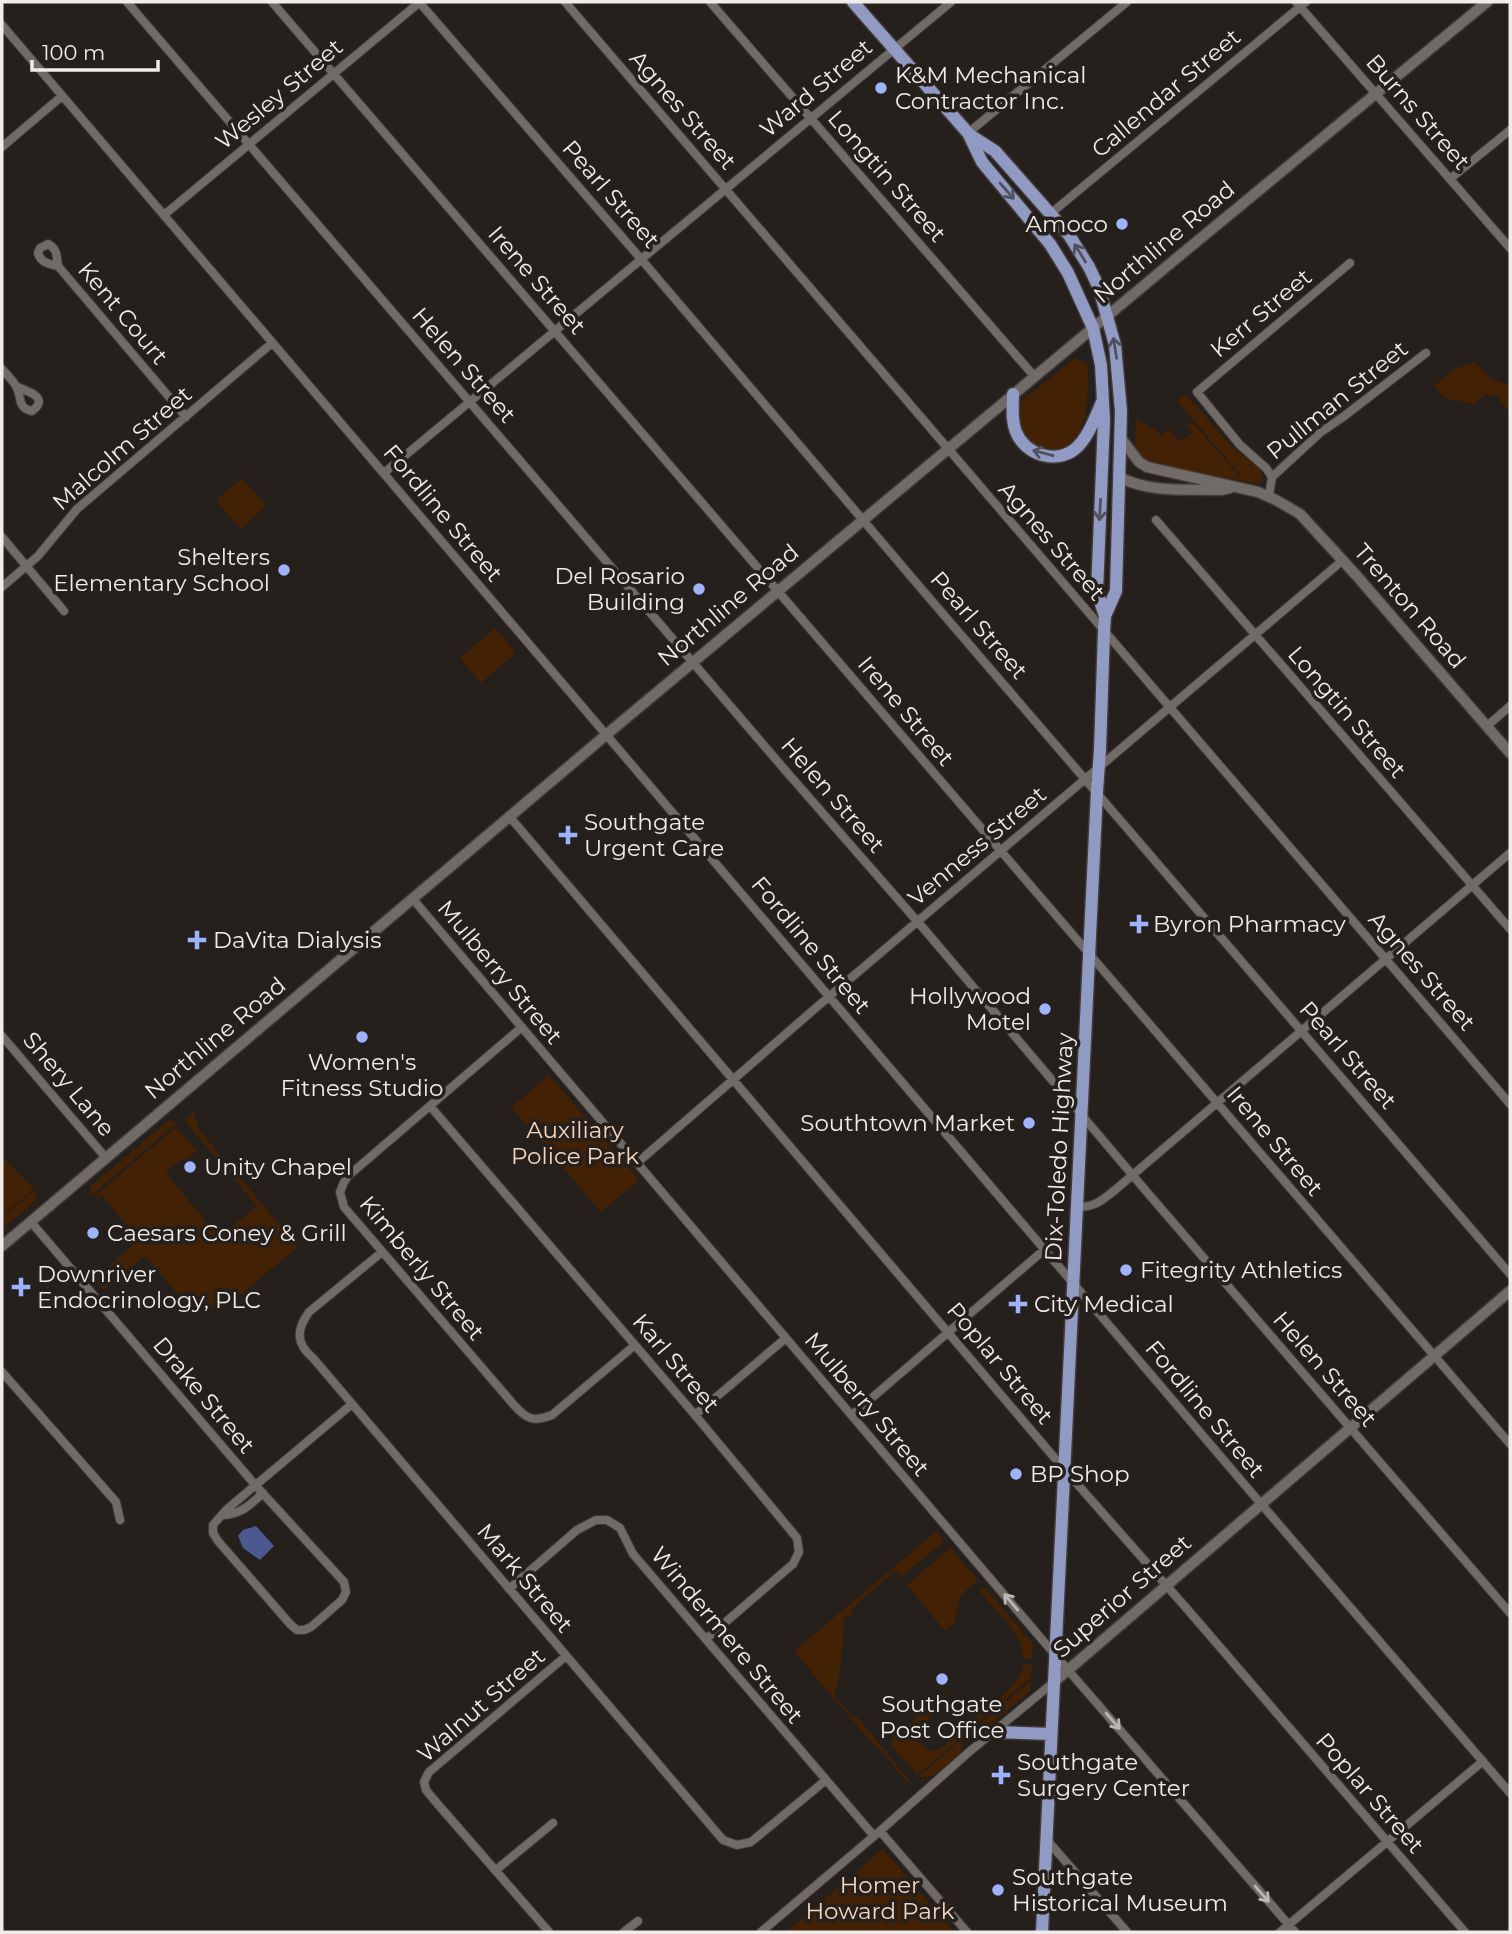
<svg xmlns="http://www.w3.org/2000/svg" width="1512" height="1934" viewBox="0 0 1512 1934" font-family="Montserrat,sans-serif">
<rect width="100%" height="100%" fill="#25201c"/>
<path fill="#422104" d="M 1075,358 L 1088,364 C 1088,391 1091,446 1054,451 C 1049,451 1042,451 1037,450 L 1022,437 L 1017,410 L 1022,400 Z
M 1475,362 L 1490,378 L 1510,386 L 1509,411 L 1497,396 L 1485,395 L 1474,404 L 1445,398 L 1434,386 L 1454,369 Z
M 1187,395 L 1232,447 L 1261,469 L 1263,480 L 1260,483 L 1254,483 L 1158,466 L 1145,461 L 1135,449 L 1136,419 L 1156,430 L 1161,435 L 1169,429 L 1179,441 L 1182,439 L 1183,440 L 1193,433 L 1187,426 L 1192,422 L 1240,477 L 1242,477 L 1178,402 L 1180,398 Z
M 242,478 L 266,506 L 242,528 L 240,528 L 216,500 Z
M 495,628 L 516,653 L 481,683 L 460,658 Z
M 549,1075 L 639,1180 L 601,1212 L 511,1107 Z
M 195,1111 L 194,1113 L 199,1130 L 235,1173 L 244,1175 L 240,1178 L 298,1247 L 225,1308 L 186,1304 L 145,1256 L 104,1290 L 94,1278 L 131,1247 L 126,1239 L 129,1237 L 127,1234 L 131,1230 L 101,1195 L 97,1198 L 94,1197 L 176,1127 L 197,1151 L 186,1160 L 183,1158 L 166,1173 L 219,1237 L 257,1206 L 184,1120 Z
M 168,1121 L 177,1123 L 92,1195 L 90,1193 L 91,1186 Z
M 2,1157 L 34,1189 L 2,1216 Z
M 35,1190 L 37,1199 L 2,1229 L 2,1218 Z
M 937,1531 L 944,1540 L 943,1542 L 901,1577 L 895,1571 L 850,1610 L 854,1615 L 845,1615 L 839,1680 L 834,1695 L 851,1715 L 858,1718 L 910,1781 L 908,1783 L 879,1748 L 877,1749 L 794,1651 Z
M 950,1548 L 978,1580 L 960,1596 L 954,1623 L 945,1631 L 907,1585 Z
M 983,1586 L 1033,1644 L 1032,1659 L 1024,1659 C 1024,1636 995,1610 981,1593 L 980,1591 Z
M 1024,1664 L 1032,1664 L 1031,1677 L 967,1732 L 966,1729 L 967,1725 C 984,1711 1021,1686 1024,1664 Z
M 1031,1680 L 1030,1691 L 979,1735 L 972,1737 L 968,1734 Z
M 946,1692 L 947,1693 L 931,1708 L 932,1717 C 920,1727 911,1736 926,1749 C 938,1753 945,1746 953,1738 L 960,1739 L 917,1775 L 892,1746 L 891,1739 Z
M 961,1740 L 963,1745 L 961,1751 C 951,1760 933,1783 919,1776 Z
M 883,1849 L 954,1932 L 786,1932 Z"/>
<path fill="#4b5990" d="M 256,1526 L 274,1546 L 260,1560 L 243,1548 L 238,1536 L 243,1530 Z"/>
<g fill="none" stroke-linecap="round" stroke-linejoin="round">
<g stroke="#403b39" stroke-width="10">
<path id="street" d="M 127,2 L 785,770 L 924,929 L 1146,1191 L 1510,1613
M 272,2 L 1510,1444
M 419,2 L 641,259 L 925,593 L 1510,1274
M 565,2 L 1510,1104
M 710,2 L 1034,376
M 1296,2 L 1510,248
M 2,25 L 1250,1491 L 1510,1793
M 968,133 L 1127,2
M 2,147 L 62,96
M 1450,179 L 1510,130
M 1050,214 L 1306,2
M 164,215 L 420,2
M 58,266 C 57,257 57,248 48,244 L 40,248 L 38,253 C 41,263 49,264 58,266 L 186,417
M 2,369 C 7,375 14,381 17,388 C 22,398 17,408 32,411 C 50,398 28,391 17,387
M 384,473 L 951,2
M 1272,477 L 1321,432 L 1343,417 L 1426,353
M 1269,496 L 1272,477 L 1266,468 L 1240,445 L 1197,392 L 1350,263
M 1156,520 L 1510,929
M 2,537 L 64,611
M 2,587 L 38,556 L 77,509 L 272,343
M 1487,726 L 1510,706
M 509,816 L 1064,1469 L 1188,1610 L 1465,1932
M 412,898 L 1068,1670 L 1295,1932
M 522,1027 L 348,1176 L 344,1182 L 340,1192 L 344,1207 L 514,1405 C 527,1420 534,1422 552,1415 L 635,1345
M 2,1036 L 106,1158
M 430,1106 L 695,1415 L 797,1538 L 799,1552 L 793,1564 L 706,1639
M 637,1163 L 818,1006 L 1343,560
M 1077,1207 C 1095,1207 1101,1201 1115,1190 L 1510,853
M 31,1222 L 256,1486 L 344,1582 L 346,1592 L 342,1600 L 311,1627 L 304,1630 L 297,1630 L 290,1624 L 218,1541 L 213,1533 L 213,1525 L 226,1510 L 352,1404
M 382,1252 L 309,1312 C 296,1330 296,1344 313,1358 L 723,1840 L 737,1845 L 751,1842 L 826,1780
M 2,1372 L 116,1502 L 120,1520
M 695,1415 L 786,1338
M 852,1415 L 1044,1250
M 222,1515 C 240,1515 250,1505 263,1493
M 509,1589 L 577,1530 L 596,1520 L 607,1520 L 620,1528 L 633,1554 L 874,1836
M 880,1831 L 967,1932
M 1046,1839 L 1127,1932
M 496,1870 L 553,1823
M 549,1932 L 435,1801 L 426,1790 L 424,1782 L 429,1772 L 566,1656
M 624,1932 L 638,1921
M 761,1932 L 880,1831 L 969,1752 L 1054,1682
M 1280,1932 L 1483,1761"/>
</g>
<g stroke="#403b39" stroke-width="13">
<path id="secondary" d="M 1120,437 L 1139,462 L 1147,467 L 1258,492 L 1276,500 L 1300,514 L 1356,575 L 1510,753
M 1119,477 C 1149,493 1188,489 1221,490 L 1230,488
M 2,1246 L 619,724 L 1172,262 L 1487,2
M 1054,1682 L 1510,1291"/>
</g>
<g stroke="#403b39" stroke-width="15">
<path id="primary" d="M 853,2 L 968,133 L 982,162 L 1050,244 L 1068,273 L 1093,328 L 1101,365 L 1104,420 L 1097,592 L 1105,616
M 970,135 L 995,151 L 1069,235 L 1089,267 L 1099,288 L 1115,345 L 1121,411 L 1116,591 L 1105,616 L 1104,631 L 1100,750 L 1097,791 L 1042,1932
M 1013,394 C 1013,407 1011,420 1016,432 C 1025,454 1055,465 1075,449 C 1088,438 1095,418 1102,402
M 993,1732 L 1051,1734"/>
</g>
<use href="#street" stroke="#716b67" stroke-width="8"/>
<use href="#secondary" stroke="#716b67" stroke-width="10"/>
<use href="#primary" stroke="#919ac2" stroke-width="12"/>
</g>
<defs><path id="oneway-shaft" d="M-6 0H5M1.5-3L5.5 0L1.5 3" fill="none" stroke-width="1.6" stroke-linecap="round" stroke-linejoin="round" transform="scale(1.75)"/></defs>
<g stroke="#50515e">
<use href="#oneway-shaft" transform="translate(1007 191) rotate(49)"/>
<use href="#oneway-shaft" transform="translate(1080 253) rotate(-122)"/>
<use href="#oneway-shaft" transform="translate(1115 348) rotate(-99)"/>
<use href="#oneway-shaft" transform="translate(1043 453) rotate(-165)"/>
<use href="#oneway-shaft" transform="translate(1100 510) rotate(93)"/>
</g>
<g stroke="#bdb8b6">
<use href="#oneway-shaft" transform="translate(1011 1602) rotate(-130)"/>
<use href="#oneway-shaft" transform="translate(1113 1721) rotate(49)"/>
<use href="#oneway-shaft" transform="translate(1262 1894) rotate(49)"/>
</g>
<g fill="#9fb3fd" stroke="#25201c" stroke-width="2.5">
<circle cx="881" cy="88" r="7"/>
<circle cx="1122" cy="224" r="7"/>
<circle cx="284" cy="570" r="7"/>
<circle cx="699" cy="589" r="7"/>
<path d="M564.5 824.5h7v7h7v7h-7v7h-7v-7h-7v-7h7z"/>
<path d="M1135.5 913.5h7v7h7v7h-7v7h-7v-7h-7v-7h7z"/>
<path d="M193.5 929.5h7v7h7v7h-7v7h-7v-7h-7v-7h7z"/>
<circle cx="1045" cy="1009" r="7"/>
<circle cx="362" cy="1037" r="7"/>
<circle cx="1029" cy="1123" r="7"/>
<circle cx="190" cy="1167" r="7"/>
<circle cx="93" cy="1233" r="7"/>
<circle cx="1126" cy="1270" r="7"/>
<path d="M17.5 1276.5h7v7h7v7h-7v7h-7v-7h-7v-7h7z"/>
<path d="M1014.5 1293.5h7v7h7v7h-7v7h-7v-7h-7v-7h7z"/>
<circle cx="1016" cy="1474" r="7"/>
<circle cx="942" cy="1679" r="7"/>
<path d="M997.5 1764.5h7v7h7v7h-7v7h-7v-7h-7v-7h7z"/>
<circle cx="998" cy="1890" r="7"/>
</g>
<g text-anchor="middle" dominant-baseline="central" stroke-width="7" stroke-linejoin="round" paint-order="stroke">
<g font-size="23" fill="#f0ecea" stroke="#25201c" text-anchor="start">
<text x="895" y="75">K&amp;M Mechanical<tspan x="895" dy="26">Contractor Inc.</tspan></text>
<text x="1108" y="224" text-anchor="end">Amoco</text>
<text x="270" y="557" text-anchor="end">Shelters<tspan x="270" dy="26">Elementary School</tspan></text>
<text x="685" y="576" text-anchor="end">Del Rosario<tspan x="685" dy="26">Building</tspan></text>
<text x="584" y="822">Southgate<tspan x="584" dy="26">Urgent Care</tspan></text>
<text x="1153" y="924">Byron Pharmacy</text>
<text x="213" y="940">DaVita Dialysis</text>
<text x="1031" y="996" text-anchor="end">Hollywood<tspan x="1031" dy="26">Motel</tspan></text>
<text x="362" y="1062" text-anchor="middle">Women's<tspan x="362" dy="26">Fitness Studio</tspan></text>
<text x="1015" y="1123" text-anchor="end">Southtown Market</text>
<text x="204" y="1167">Unity Chapel</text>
<text x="107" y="1233">Caesars Coney &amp; Grill</text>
<text x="1140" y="1270">Fitegrity Athletics</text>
<text x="37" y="1274">Downriver<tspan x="37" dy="26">Endocrinology, PLC</tspan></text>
<text x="1034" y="1304">City Medical</text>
<text x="1030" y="1474">BP Shop</text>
<text x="942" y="1704" text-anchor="middle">Southgate<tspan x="942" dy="26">Post Office</tspan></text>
<text x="1017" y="1762">Southgate<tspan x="1017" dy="26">Surgery Center</tspan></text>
<text x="1012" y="1877">Southgate<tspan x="1012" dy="26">Historical Museum</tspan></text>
</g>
<g font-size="23" fill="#f0ecea" stroke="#25201c">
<text transform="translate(816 88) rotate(-40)">Ward Street</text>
<text transform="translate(1166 93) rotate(-40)">Callendar Street</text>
<text transform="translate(279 94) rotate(-40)">Wesley Street</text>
<text transform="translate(683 110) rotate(49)">Agnes Street</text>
<text transform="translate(1418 112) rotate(49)">Burns Street</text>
<text transform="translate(887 176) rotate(49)">Longtin Street</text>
<text transform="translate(611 194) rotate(49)">Pearl Street</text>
<text transform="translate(1164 242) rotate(-40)">Northline Road</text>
<text transform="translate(537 280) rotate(49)">Irene Street</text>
<text transform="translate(123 313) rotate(50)">Kent Court</text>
<text transform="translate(1261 313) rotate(-40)">Kerr Street</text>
<text transform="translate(464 365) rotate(49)">Helen Street</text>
<text transform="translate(1337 400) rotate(-39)">Pullman Street</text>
<text transform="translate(122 448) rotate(-41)">Malcolm Street</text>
<text transform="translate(443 513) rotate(50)">Fordline Street</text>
<text transform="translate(1052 541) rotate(49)">Agnes Street</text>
<text transform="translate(728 605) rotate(-40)">Northline Road</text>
<text transform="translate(1410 606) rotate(49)">Trenton Road</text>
<text transform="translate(979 625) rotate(49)">Pearl Street</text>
<text transform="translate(906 711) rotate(50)">Irene Street</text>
<text transform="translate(1347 712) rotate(49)">Longtin Street</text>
<text transform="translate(833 795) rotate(49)">Helen Street</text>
<text transform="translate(977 846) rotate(-40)">Venness Street</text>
<text transform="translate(811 945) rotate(50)">Fordline Street</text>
<text transform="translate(1422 971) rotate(49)">Agnes Street</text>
<text transform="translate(500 972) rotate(50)">Mulberry Street</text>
<text transform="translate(215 1038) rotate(-40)">Northline Road</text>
<text transform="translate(1348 1055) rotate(49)">Pearl Street</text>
<text transform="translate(69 1084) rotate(50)">Shery Lane</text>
<text transform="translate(1275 1141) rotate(50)">Irene Street</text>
<text transform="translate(1059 1147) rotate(-87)">Dix-Toledo Highway</text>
<text transform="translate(422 1268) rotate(50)">Kimberly Street</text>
<text transform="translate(676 1363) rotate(50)">Karl Street</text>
<text transform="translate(1000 1363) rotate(50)">Poplar Street</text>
<text transform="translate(1325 1369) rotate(49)">Helen Street</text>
<text transform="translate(204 1395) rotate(50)">Drake Street</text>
<text transform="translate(867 1404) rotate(50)">Mulberry Street</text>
<text transform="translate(1205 1409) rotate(50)">Fordline Street</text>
<text transform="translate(525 1578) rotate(50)">Mark Street</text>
<text transform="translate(1122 1596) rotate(-41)">Superior Street</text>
<text transform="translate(727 1635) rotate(50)">Windermere Street</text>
<text transform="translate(481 1705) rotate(-41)">Walnut Street</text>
<text transform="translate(1370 1793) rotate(49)">Poplar Street</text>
</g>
<g font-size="23" fill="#f6d6bf" stroke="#25201c">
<text x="575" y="1130">Auxiliary<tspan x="575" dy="26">Police Park</tspan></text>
<text x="880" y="1885">Homer<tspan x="880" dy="26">Howard Park</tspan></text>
</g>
</g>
<rect width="1512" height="1934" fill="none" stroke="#f0ecea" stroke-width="7"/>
<path d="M32 60v10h126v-10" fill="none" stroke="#f0ecea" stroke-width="3.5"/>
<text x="42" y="60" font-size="21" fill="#f0ecea" stroke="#25201c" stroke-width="5" paint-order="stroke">100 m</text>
</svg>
